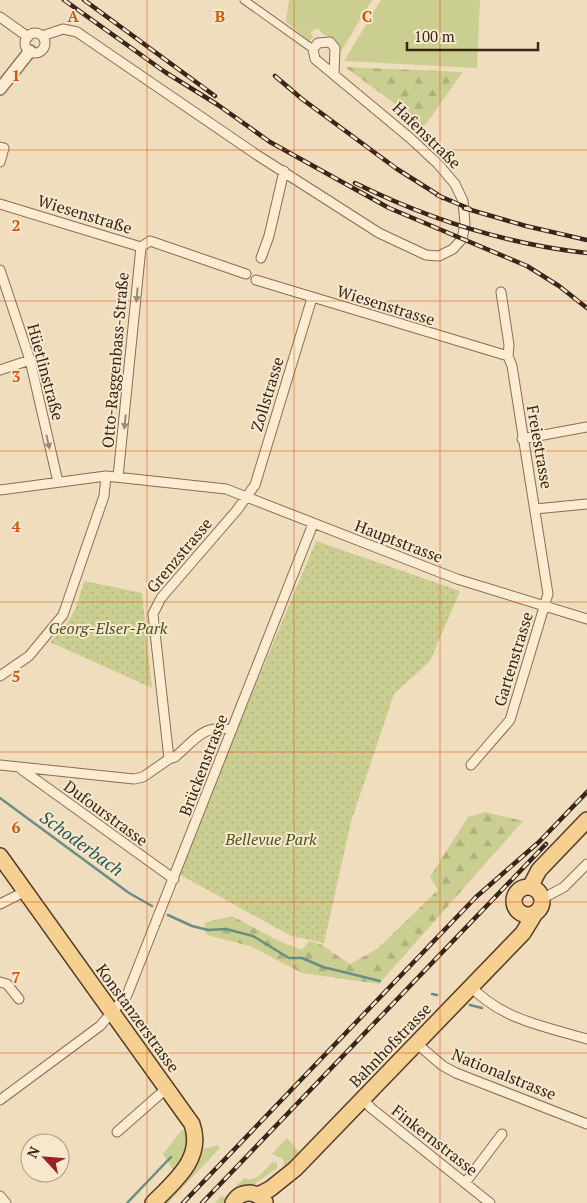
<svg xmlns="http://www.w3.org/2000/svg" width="587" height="1203" viewBox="0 0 587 1203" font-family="'PT Serif',serif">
<defs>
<pattern id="forest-firs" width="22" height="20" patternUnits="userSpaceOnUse" patternTransform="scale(1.25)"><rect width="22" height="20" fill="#cbce91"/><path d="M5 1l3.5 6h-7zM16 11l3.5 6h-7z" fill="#afb17c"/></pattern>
<pattern id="park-dots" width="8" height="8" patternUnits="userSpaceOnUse" patternTransform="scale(1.25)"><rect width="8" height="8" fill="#cbce91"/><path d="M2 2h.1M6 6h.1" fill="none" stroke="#afb17c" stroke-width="1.8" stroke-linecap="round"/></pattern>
</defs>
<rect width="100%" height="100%" fill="#f0ddbd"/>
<path fill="#cbce91" d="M 289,0 L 372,0 L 340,53 L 336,41 L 323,34 L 318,28 L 310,32 L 313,37 L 310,41 L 286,22 Z
M 381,0 L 480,0 L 477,68 L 344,61 Z
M 185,1130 L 187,1131 L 188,1150 L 175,1173 L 163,1154 L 181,1131 Z
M 287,1138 L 301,1154 L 285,1168 L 283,1159 L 272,1154 Z
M 218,1145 L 220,1148 L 168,1203 L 160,1203 L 196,1163 L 203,1149 Z
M 272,1162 L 277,1163 L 277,1168 L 228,1203 L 215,1203 L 222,1195 L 224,1198 L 244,1178 C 256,1183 264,1171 272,1162 Z"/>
<path fill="url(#forest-firs)" d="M 345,67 L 463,72 L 420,132 L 418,130 L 421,123 Z
M 485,812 L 523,821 L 379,984 L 302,973 L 250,946 L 207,935 L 204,923 L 232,916 L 279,941 L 302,950 L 309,941 L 320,944 L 350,964 L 377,949 L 438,890 L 430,877 L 468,817 Z"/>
<path fill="url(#park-dots)" d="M 316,541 L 460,591 L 430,661 L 394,694 L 351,822 L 324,943 L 291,936 L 177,873 Z
M 84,581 L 142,593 L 152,688 L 50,642 C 72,621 76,611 84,581 Z"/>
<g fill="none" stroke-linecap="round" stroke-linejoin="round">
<path stroke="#688f83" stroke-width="2.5" d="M 0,798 L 129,893 L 152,906
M 168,915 L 192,926 L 208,930 L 226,929 L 253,936 L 289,958 L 302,958 L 323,967 L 380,981
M 432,994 L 437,995
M 470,1005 L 482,1008
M 127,1203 L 171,1157"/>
<g stroke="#896d55" stroke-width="9">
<path id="pedestrian" d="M 244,0 L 313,49"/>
</g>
<g stroke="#896d55" stroke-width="11">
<path id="minor" d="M 0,17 L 28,37
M25 43a10 10 0 1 1 20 0a10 10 0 1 1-20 0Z
M 42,36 L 63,29 L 77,32 L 257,155 L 379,233 L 426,255 L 439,256 L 453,249 L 462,239 L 465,224 L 463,201 L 455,184 L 438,164 L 410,138 L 315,59 L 313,49 L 318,43 L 330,42 L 335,48 L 334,74
M 0,147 L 4,148 L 0,162
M 0,204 L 141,247 L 150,241 L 246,274
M 261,258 L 269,236 L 284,171
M 0,270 L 30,360 L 58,482
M 256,280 L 508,356
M 0,370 L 30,360
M 522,439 L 587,427
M 118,477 L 141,247
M 0,490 L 106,476 L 226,489 L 457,579 L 587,619
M 535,509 L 587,504
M 0,676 L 29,656 L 63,615 L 104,496 L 106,476
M 169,759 L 175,757 C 195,740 204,723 232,730
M 0,765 L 134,779 L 143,777 L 169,759 L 153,614 L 161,598 L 237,510 L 255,485 L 312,298
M 471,765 L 510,720 L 548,594 L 512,366 L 508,356 L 509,345 L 501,292
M 21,769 L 174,879
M 542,899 L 564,887 L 587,864
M 0,904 L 26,891
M 0,982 L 7,984 L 19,999
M 470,986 C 503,1020 543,1026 587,1039
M 416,1043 L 443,1066 L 456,1073 L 587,1124
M 363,1099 L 371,1108 L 490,1203
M 0,1100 L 100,1026 L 127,995 L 313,524
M 117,1132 L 167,1088
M 465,1183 L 502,1134
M 0,1196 L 6,1203"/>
</g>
<g stroke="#896d55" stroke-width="14">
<path id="tertiary" d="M 0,89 L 30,51"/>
</g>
<g stroke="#563c2a" stroke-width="18">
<path id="primary" d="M 0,856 L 192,1124 C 204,1158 175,1181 153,1203
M514 901a14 14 0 1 1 28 0a14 14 0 1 1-28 0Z
M 530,887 L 539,870 L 587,820
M 258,1195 L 270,1189 L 295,1169 L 523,933 L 534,915
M 233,1203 C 240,1190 256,1190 265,1202"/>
</g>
<use href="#pedestrian" stroke="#fbebd0" stroke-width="7"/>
<use href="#minor" stroke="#fbebd0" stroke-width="9"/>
<use href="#tertiary" stroke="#fbebd0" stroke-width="11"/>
<use href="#primary" stroke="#f6d091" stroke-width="15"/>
<g stroke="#37271b" stroke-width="4.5">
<path id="rail" d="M 64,0 L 165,72 L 218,105 L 270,142 L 389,208 L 527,266 L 559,286 L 587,308
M 84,0 L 215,96
M 275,76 L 302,99 L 397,169 L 443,198
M 355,183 C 428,219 506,244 587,253
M 437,195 L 470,209
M 464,208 L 526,226 L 587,240
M 183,1203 L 476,897 L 539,842 L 587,792
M 202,1203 L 546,844"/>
</g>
<use href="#rail" stroke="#f7e8cd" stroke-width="2.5" stroke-dasharray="8" stroke-linecap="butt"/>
</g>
<defs><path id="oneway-solid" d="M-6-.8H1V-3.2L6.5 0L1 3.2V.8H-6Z" transform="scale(1.25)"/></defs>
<g fill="#998976">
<use href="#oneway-solid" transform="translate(137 295) rotate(95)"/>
<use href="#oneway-solid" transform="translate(125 422) rotate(96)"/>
<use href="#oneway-solid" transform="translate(48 442) rotate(77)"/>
</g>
<path fill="none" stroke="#d6540e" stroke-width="1" stroke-opacity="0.55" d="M 147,0 L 147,1203M 294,0 L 294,1203M 440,0 L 440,1203M 0,150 L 587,150M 0,301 L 587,301M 0,451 L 587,451M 0,602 L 587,602M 0,752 L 587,752M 0,902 L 587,902M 0,1053 L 587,1053"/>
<g text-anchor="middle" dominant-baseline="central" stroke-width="4" stroke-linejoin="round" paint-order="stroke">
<g font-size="16" fill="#37271b" stroke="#f7e8cd">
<text transform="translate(427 135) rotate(44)">Hafenstraße</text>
<text transform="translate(85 214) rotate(17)">Wiesenstraße</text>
<text transform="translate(386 305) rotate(17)">Wiesenstrasse</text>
<text transform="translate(115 360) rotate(-85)">Otto-Raggenbass-Straße</text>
<text transform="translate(46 372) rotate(75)">Hüetlinstraße</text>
<text transform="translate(267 394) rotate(-73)">Zollstrasse</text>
<text transform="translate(540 447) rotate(80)">Freiestrasse</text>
<text transform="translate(399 541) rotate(21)">Hauptstrasse</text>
<text transform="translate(179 555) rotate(-50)">Grenzstrasse</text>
<text transform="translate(513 659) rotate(-73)">Gartenstrasse</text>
<text transform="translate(203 765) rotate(-69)">Brückenstrasse</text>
<text transform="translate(106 813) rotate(36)">Dufourstrasse</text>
<text transform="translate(138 1018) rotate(54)">Konstanzerstrasse</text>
<text transform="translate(390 1045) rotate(-46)">Bahnhofstrasse</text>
<text transform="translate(504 1074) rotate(22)">Nationalstrasse</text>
<text transform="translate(435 1140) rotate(38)">Finkernstrasse</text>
</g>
<g font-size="16" font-style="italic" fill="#4b5520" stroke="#f7e8cd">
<text x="108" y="628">Georg-Elser-Park</text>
<text x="271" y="839">Bellevue Park</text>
</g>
<g font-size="18" font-style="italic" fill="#295852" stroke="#f7e8cd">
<text transform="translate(82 843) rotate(36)">Schoderbach</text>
</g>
</g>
<g font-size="16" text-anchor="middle" font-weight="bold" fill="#d6540e" stroke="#f7e8cd" stroke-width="4" stroke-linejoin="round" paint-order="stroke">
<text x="73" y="22">A</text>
<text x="220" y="22">B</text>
<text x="367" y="22">C</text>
<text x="16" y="81">1</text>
<text x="16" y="231">2</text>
<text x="16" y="382">3</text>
<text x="16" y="532">4</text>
<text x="16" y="682">5</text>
<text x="16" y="833">6</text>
<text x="16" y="983">7</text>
</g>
<g transform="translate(45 1158) rotate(296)"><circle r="24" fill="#f7e8cd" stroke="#aa9b86"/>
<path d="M0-4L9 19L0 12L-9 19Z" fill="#9b222b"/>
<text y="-8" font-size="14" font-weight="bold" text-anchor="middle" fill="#37271b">N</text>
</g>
<path d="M407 42v8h131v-8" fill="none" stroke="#37271b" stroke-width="2.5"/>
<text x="414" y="42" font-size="15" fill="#37271b" stroke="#f7e8cd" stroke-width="4" paint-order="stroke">100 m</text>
</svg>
